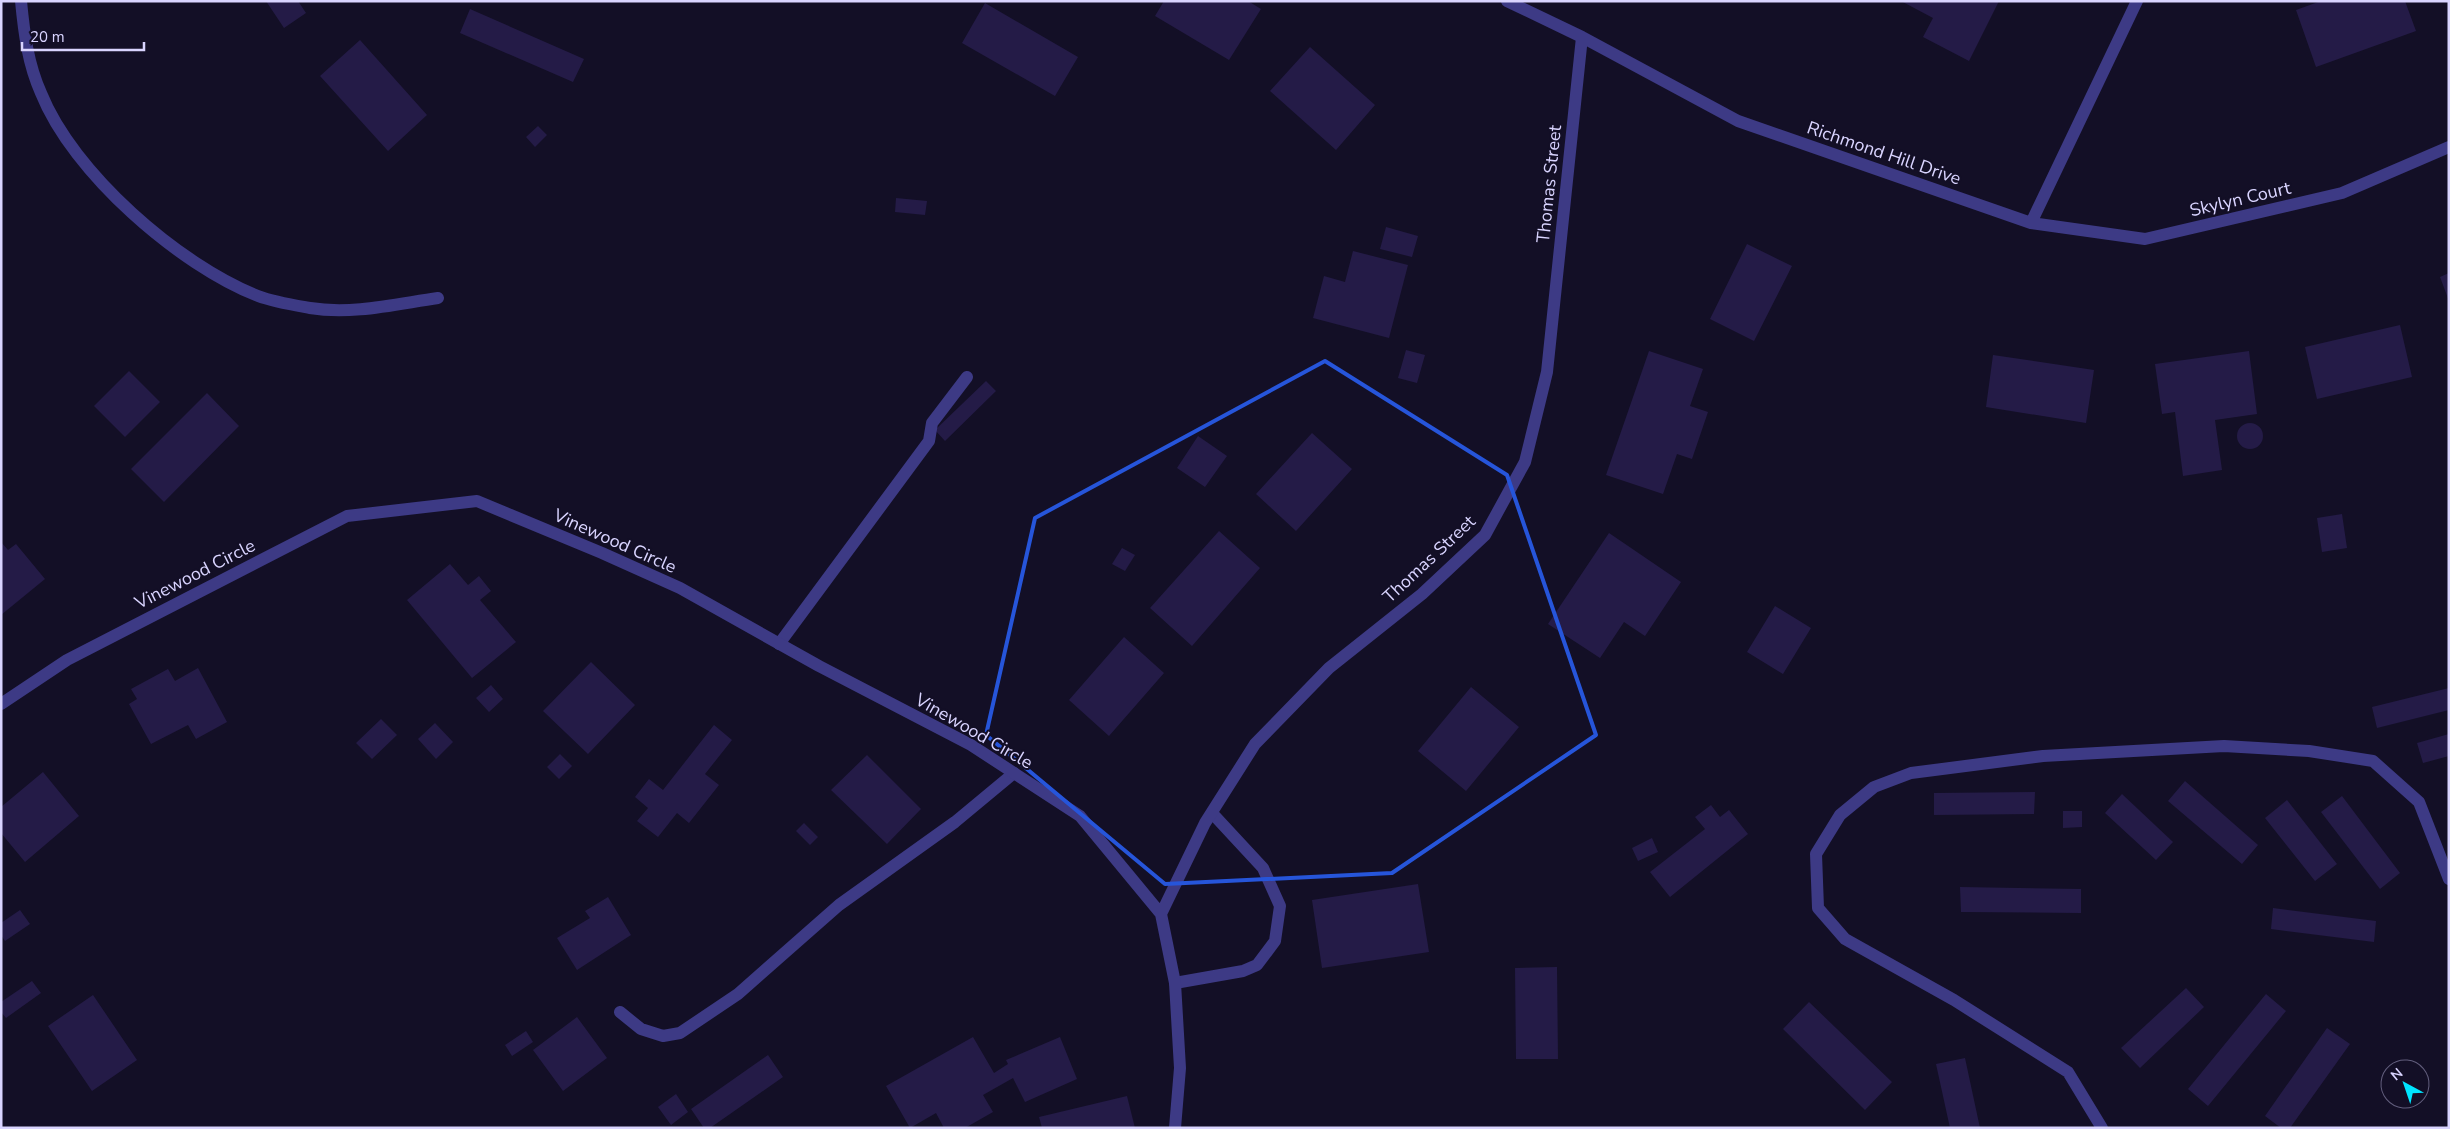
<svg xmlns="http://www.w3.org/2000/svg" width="2450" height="1129" viewBox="0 0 2450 1129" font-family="'Nunito Sans',sans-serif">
<rect width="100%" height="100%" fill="#130f26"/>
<path fill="#241b47" d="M 266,1 L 298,1 L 306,13 L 284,28 Z
M 1164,1 L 1248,1 L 1261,9 L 1229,60 L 1155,16 Z
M 1901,1 L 1999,1 L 1969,61 L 1923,37 L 1933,18 Z
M 2321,1 L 2405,1 L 2416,31 L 2316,67 L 2296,10 Z
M 985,3 L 1078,57 L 1055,96 L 962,43 Z
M 470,9 L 584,59 L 573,82 L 460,33 Z
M 360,40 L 427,115 L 388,151 L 320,76 Z
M 1310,47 L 1375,105 L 1336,150 L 1270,91 Z
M 538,126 L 547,135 L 535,147 L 526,137 Z
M 896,198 L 927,201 L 925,215 L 895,212 Z
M 1386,227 L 1418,236 L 1412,257 L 1380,249 Z
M 1747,244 L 1792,266 L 1754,341 L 1710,319 Z
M 1353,251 L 1408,265 L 1389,338 L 1313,318 L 1324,276 L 1345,282 Z
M 2449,273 L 2449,301 L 2440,277 Z
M 2400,325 L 2412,377 L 2317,399 L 2305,347 Z
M 1406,350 L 1425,355 L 1417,383 L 1398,378 Z
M 1649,351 L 1703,369 L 1690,406 L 1708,412 L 1692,459 L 1677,454 L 1663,494 L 1606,475 Z
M 2249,351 L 2257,414 L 2215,420 L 2222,470 L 2183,476 L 2175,412 L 2162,414 L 2155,364 Z
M 1993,355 L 2094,370 L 2086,423 L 1986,407 Z
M 129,371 L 160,402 L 125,437 L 94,406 Z
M 986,381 L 996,391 L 945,441 L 935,430 Z
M 207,393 L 239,426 L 164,502 L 131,469 Z
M2237 436a13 13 0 1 1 26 0a13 13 0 1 1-26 0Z
M 1312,433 L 1352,469 L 1296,531 L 1256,494 Z
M 1198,436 L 1227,456 L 1205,487 L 1177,468 Z
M 2342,514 L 2347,548 L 2322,552 L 2317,518 Z
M 1219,531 L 1260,568 L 1192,646 L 1150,608 Z
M 1609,533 L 1681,582 L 1645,636 L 1624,622 L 1600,658 L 1548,624 Z
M 1,542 L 8,550 L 16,544 L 45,579 L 1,615 Z
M 1122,548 L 1135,555 L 1125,571 L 1112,564 Z
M 450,564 L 468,585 L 479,576 L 491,591 L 480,600 L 516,642 L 472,678 L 407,600 Z
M 1775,606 L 1811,628 L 1783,674 L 1747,652 Z
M 1124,637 L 1164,673 L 1109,736 L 1069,700 Z
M 591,662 L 635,705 L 588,754 L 543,711 Z
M 198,668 L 227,722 L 196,739 L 188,725 L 151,744 L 129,704 L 137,699 L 131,689 L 168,669 L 175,681 Z
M 491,685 L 503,699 L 489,712 L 476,698 Z
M 1471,687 L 1519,727 L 1466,791 L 1418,751 Z
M 2449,688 L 2449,710 L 2377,728 L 2372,707 Z
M 381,719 L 397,735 L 372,759 L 356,743 Z
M 435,723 L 453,742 L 436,759 L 418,739 Z
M 714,725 L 732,740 L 705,774 L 719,785 L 689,823 L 677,813 L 658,837 L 637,821 L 648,808 L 635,797 L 649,779 L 663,790 Z
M 2449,734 L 2449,756 L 2423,763 L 2417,743 Z
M 560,754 L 572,766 L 559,779 L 547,767 Z
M 867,755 L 921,809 L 887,844 L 831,790 Z
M 43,772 L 79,816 L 25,862 L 1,833 L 1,807 Z
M 2185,781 L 2258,845 L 2242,864 L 2168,801 Z
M 2035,792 L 2034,814 L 1934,815 L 1934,793 Z
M 2122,794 L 2173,842 L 2156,860 L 2105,813 Z
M 2342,796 L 2400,873 L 2380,889 L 2321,812 Z
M 2287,800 L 2337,864 L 2315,881 L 2265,818 Z
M 1711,805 L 1720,817 L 1729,810 L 1748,834 L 1670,897 L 1650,872 L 1705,829 L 1695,817 Z
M 2063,811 L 2082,811 L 2082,827 L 2063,828 Z
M 804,823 L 818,837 L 810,845 L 796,831 Z
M 1652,838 L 1658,852 L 1638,861 L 1632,848 Z
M 1418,884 L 1429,952 L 1322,968 L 1312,900 Z
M 1960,887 L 2081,889 L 2081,913 L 1961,912 Z
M 608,897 L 631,935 L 577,970 L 557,938 L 590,918 L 585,911 Z
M 2273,908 L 2376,921 L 2374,942 L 2271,929 Z
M 20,910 L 30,924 L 5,941 L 1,935 L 1,923 Z
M 1557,967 L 1558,1059 L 1516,1059 L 1515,968 Z
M 32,981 L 41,993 L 6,1018 L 1,1012 L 1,1002 Z
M 2186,988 L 2204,1007 L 2140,1068 L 2121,1048 Z
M 2266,994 L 2286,1011 L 2208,1106 L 2188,1089 Z
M 93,995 L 137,1060 L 92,1091 L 48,1026 Z
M 1809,1002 L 1892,1082 L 1865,1110 L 1783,1029 Z
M 577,1017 L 607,1058 L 563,1091 L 533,1050 Z
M 2327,1028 L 2350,1044 L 2290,1128 L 2281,1128 L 2265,1116 Z
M 526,1031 L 533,1042 L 512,1056 L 505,1045 Z
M 973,1037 L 994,1073 L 1008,1064 L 1006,1060 L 1060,1037 L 1077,1079 L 1025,1102 L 1013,1078 L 983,1095 L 993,1112 L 965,1128 L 944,1128 L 936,1113 L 910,1128 L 886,1086 Z
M 768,1055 L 783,1077 L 710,1128 L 704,1128 L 691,1109 Z
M 1965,1058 L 1980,1128 L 1950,1128 L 1936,1064 Z
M 676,1094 L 688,1112 L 671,1125 L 658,1107 Z
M 1127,1096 L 1135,1128 L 1042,1128 L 1039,1117 Z"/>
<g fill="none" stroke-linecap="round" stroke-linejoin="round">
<path stroke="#3d3a85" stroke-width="12" d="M 779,644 L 929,441 L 932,423 L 967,377
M 1175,983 L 1243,971 L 1257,965 L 1275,941 L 1280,906 L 1263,868 L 1212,813
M 620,1012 L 641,1029 L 663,1036 L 680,1033 L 738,994 L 839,905 L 955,822 L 1014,773"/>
<path stroke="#3d3a85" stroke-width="12" d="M 21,1 C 24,33 28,64 41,93 C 73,173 179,265 258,296 C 274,302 293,305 310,308 C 352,315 396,304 438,298
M 1507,1 L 1582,37 L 1738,121 L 2031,223 L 2145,239 L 2342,193 L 2449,147
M 2031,223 L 2137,1
M 1,704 L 67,660 L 347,516 L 477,501 L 602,553 L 680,588 L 819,666 L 971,745 L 1080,816 L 1161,914 L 1175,983 L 1180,1068 L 1175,1128
M 1161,914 L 1205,823 L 1255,744 L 1329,668 L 1422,594 L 1485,535 L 1525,462 L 1547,372 L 1582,37
M 2102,1128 L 2068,1072 L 1954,1000 L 1845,939 L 1818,908 L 1816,854 L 1840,815 L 1874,787 L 1911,773 L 2043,756 L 2224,746 L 2309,751 L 2373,761 L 2419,802 L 2449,879"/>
</g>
<path fill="none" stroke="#2655da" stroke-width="4" stroke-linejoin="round" d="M 1325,361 L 1507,475 L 1596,735 L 1392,873 L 1165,884 L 986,735 L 1035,518 Z"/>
<g text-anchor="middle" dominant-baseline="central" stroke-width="4" stroke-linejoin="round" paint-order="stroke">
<g font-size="18" fill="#d9d4ff" stroke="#130f26">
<text transform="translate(1884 153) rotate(19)">Richmond Hill Drive</text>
<text transform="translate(1549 184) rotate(-84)">Thomas Street</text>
<text transform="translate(2240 199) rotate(-13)">Skylyn Court</text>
<text transform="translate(615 541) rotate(24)">Vinewood Circle</text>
<text transform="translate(1429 559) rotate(-43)">Thomas Street</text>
<text transform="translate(195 574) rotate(-27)">Vinewood Circle</text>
<text transform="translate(974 731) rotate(30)">Vinewood Circle</text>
</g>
</g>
<rect width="2450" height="1129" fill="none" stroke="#d9d4ff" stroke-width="5"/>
<g transform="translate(2405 1084) rotate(320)"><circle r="24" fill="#130f26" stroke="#625e7d"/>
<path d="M0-4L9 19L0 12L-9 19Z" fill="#00e5ff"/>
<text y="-8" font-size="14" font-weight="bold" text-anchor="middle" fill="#d9d4ff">N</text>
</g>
<path d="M22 42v8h122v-8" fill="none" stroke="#d9d4ff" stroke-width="2.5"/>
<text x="30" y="42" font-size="15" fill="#d9d4ff" stroke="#130f26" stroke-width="4" paint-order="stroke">20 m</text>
</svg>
